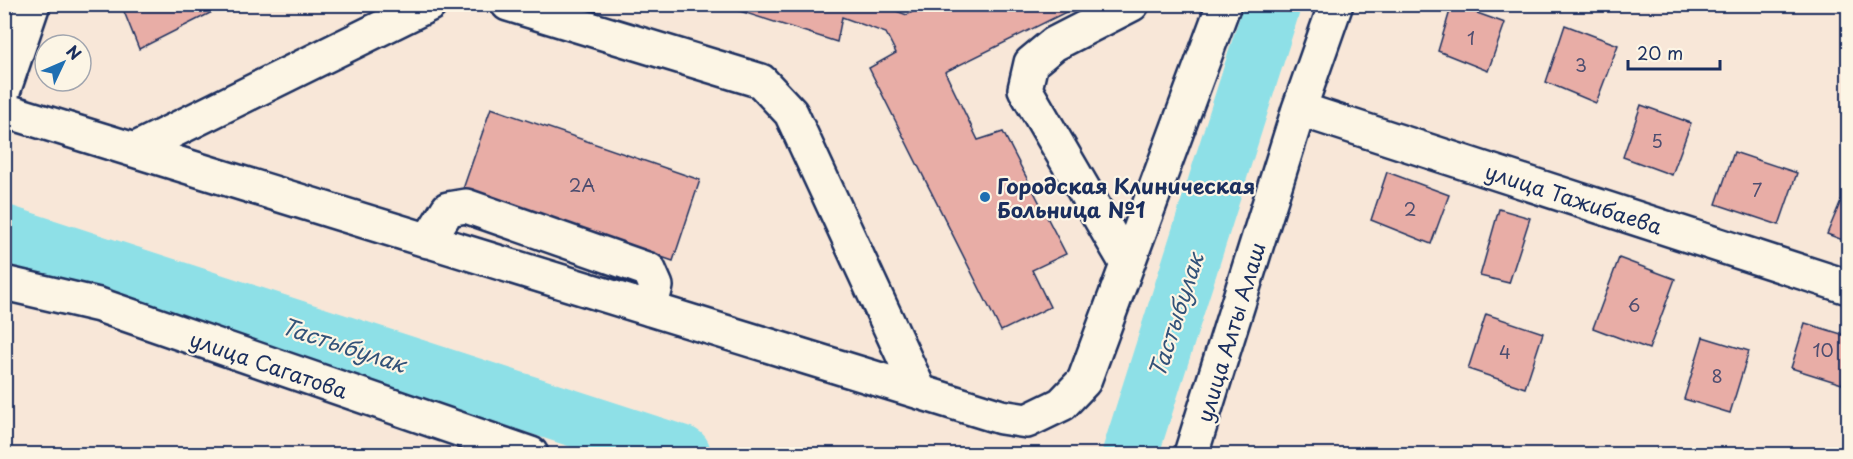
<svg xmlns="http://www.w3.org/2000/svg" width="1853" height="459" viewBox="0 0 1853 459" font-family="'Playpen Sans',sans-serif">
<rect width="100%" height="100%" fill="#f8e7d8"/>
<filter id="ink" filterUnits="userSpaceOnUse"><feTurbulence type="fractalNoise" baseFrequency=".0167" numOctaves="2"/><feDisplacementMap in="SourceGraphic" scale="12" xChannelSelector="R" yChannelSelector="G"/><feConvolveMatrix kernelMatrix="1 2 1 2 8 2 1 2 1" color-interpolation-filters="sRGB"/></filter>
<g filter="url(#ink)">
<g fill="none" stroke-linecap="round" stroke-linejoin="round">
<path stroke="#8ee0e7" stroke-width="56" d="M 4,233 L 683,454
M 1130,454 L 1273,4"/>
</g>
<path fill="#e8ada6" stroke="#1b2f5e" stroke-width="1.5" d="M 121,4 L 228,4 L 139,49 Z
M 718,4 L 877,4 L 907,15 L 927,4 L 1082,4 L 945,72 L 978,140 L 1003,132 L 1066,254 L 1032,270 L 1050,307 L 1001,331 L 869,68 L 896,53 L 886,33 L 842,17 L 837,42 Z
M 1452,4 L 1505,23 L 1488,71 L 1438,51 Z
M 1565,25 L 1618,45 L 1596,103 L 1546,82 Z
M 1641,105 L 1691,123 L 1672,175 L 1623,157 Z
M 491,108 L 700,180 L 673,261 L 463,189 Z
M 1734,152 L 1797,173 L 1779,225 L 1716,204 Z
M 1387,172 L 1449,195 L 1431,244 L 1371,220 Z
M 1848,184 L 1848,242 L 1827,234 Z
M 1499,209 L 1530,218 L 1509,283 L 1480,276 Z
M 1619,258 L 1675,279 L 1649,349 L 1593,328 Z
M 1486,314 L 1543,333 L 1525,388 L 1468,369 Z
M 1805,323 L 1848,336 L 1848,362 L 1842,384 L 1791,368 Z
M 1703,337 L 1749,351 L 1730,413 L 1684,399 Z"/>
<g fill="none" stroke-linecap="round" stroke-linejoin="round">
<g stroke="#1b2f5e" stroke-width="38">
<path id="minor" d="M 508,4 L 761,81 L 791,113 L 920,392
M 4,89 L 33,4
M 1299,109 L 1848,287
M 4,110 L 1001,417 L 1027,421 L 1062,404 L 1084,381 L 1224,4
M 134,150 L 430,4
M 428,241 L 448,209 L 466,206 L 649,270 L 656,286 L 650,309
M 1127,264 L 1025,89 L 1031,63 L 1054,44 L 1132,4
M 4,283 L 99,305 L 531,454
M 1191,454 L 1299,109 L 1336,4"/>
</g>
<use href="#minor" stroke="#fcf5e5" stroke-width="33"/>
</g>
</g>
<circle fill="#1f6fb2" stroke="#fcf5e5" stroke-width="2" cx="985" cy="197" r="6"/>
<g text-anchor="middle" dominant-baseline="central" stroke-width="4.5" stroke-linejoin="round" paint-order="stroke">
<g font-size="18" fill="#4e4e70">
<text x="1471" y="37">1</text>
<text x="1581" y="64">3</text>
<text x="1657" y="140">5</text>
<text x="582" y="184">2А</text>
<text x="1757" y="189">7</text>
<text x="1410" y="208">2</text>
<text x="1634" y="304">6</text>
<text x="1823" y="349">10</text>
<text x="1505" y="351">4</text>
<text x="1717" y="375">8</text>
</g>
<g font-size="21" font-weight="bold" fill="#1b2f5e" stroke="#fcf5e5" text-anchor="start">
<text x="997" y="185">Городская Клиническая<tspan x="997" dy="24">Больница №1</tspan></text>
</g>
<g font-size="21" fill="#1b2f5e" stroke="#fcf5e5">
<text transform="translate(1574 198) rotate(18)">улица Тажибаева</text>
<text transform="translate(1230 332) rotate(-73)">улица Алты Алаш</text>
<text transform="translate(269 364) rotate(19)">улица Сагатова</text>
</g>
<g font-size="22" font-style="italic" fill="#325279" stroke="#fcf5e5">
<text transform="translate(1175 315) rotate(-72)">Тастыбулак</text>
<text transform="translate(344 344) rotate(18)">Тастыбулак</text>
</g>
</g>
<rect width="1853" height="459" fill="none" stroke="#fcf5e5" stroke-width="24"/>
<rect x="12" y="12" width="1829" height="435" fill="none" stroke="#1b2f5e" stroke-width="2" filter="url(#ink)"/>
<g transform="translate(63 63) rotate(46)"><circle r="28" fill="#fcf5e5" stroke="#a2a6af" stroke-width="1.5"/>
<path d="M0-4.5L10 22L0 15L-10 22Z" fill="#1f6fb2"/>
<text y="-9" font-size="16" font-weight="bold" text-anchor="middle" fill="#1b2f5e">N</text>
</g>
<path d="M1628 60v9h92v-9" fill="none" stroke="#1b2f5e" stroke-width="3"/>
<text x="1637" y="60" font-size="18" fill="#1b2f5e" stroke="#fcf5e5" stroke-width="4.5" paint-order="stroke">20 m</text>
</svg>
